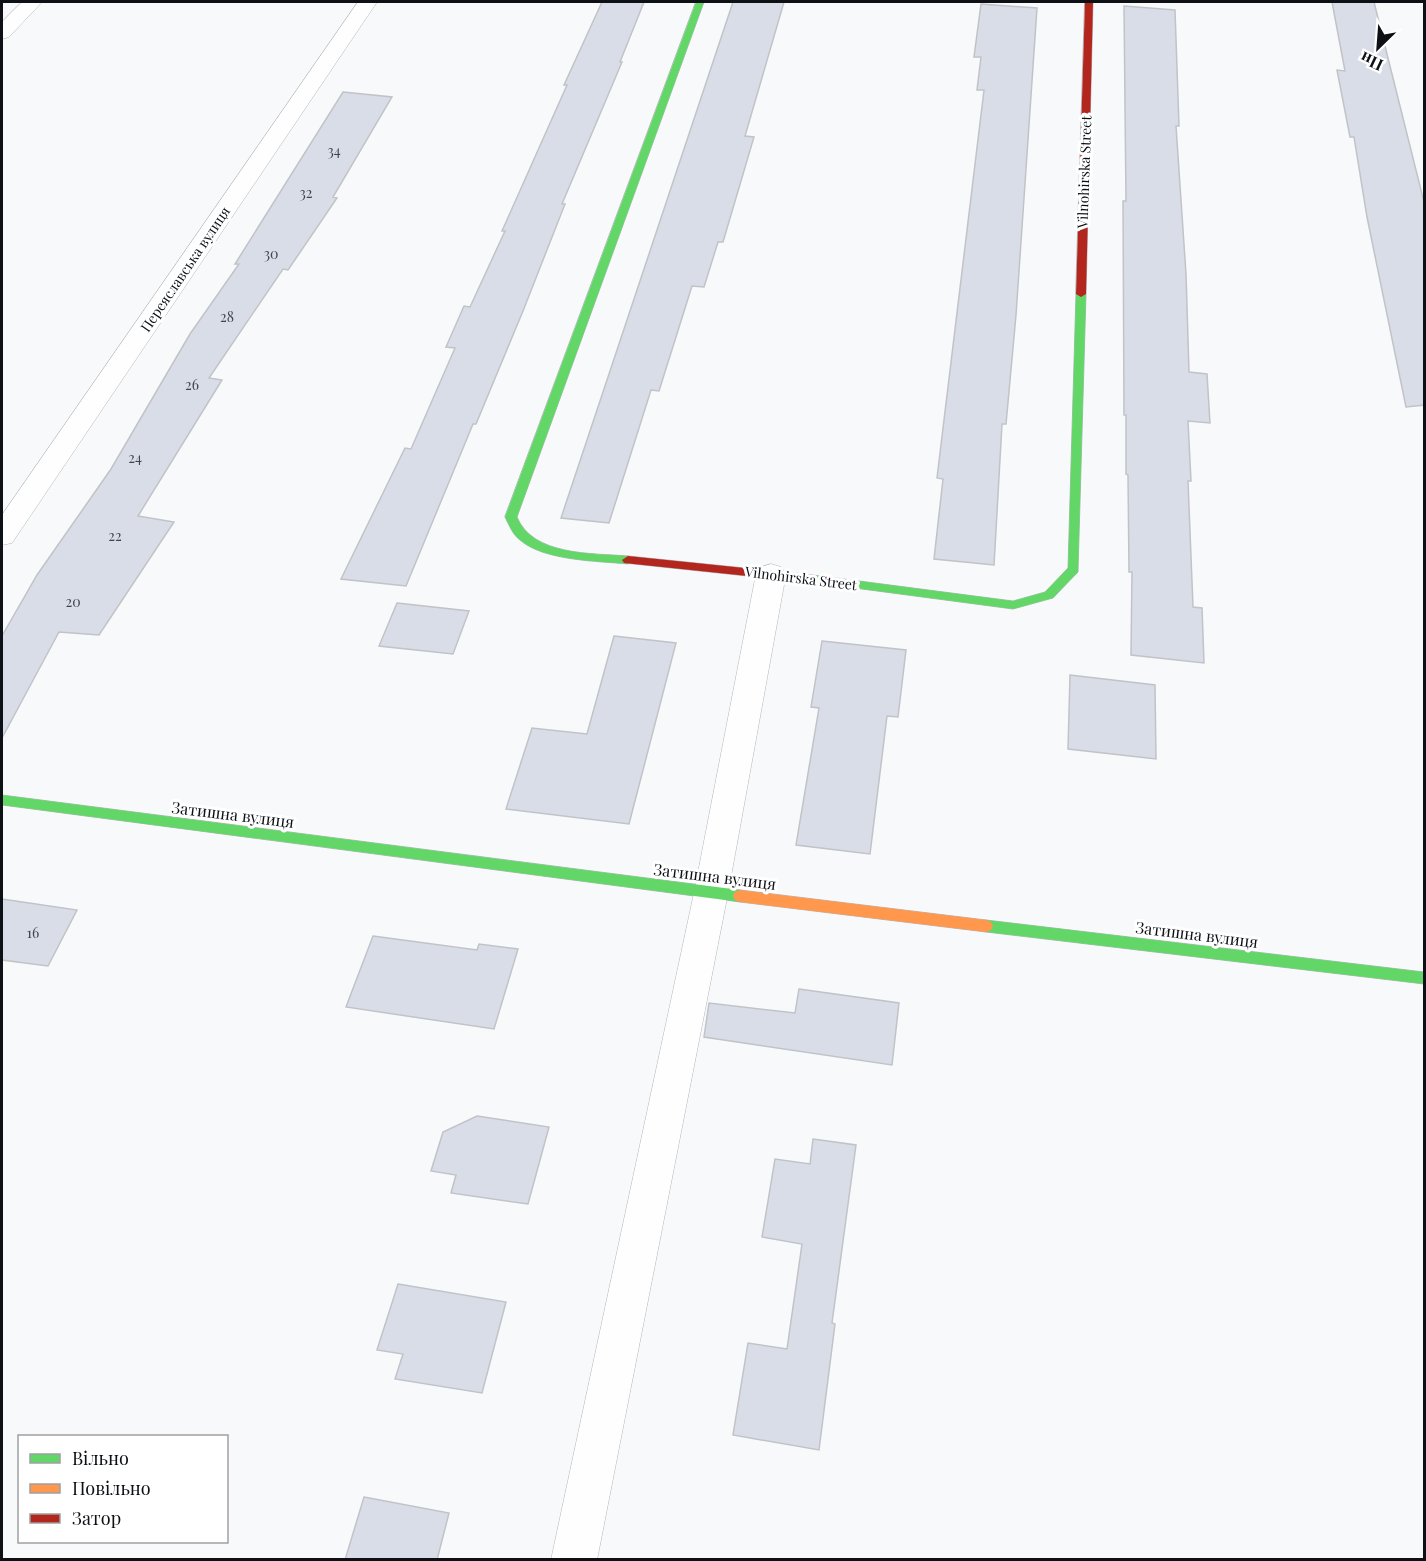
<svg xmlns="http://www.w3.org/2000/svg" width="1426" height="1561" viewBox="0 0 1426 1561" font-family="'Playfair Display',serif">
<rect width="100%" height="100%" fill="#f7f9fb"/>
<path fill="#d9dde8" stroke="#c1c3c7" stroke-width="1.5" d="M 602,2 L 644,2 L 620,62 L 622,62 L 562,204 L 565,204 L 523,311 L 476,424 L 473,424 L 406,586 L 341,579 L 405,448 L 411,449 L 455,348 L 446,347 L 464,306 L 470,307 L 505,231 L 502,231 L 567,85 L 564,85 Z
M 733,2 L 784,2 L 745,136 L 754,137 L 723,242 L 718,242 L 704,287 L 692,286 L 659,391 L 651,390 L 609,523 L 561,518 Z
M 1332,2 L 1374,2 L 1425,206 L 1425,405 L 1406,407 L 1367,217 L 1354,137 L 1350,137 L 1337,70 L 1345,71 Z
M 981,4 L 1037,8 L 1016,315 L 1006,424 L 1002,424 L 994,565 L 934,559 L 943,479 L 937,478 L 984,90 L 977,90 L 981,57 L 974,57 Z
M 1124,6 L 1175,10 L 1179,126 L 1176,126 L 1186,274 L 1189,372 L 1207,374 L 1210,423 L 1188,421 L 1191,481 L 1188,481 L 1193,607 L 1202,608 L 1204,663 L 1131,655 L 1132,572 L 1129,572 L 1128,475 L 1126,474 L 1126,415 L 1124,415 L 1123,201 L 1126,201 Z
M 343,92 L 392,97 L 333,197 L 337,198 L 288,270 L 283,269 L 209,378 L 222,380 L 138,516 L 174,522 L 99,635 L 59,632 L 2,738 L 2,636 L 37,575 L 111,469 L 190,334 L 239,264 L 235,264 Z
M 397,603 L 469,611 L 453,654 L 379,646 Z
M 614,636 L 676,643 L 629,824 L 506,809 L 532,728 L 587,734 Z
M 822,641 L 906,650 L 898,717 L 887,716 L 870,854 L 796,845 L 819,708 L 811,707 Z
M 1070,675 L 1155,685 L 1156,759 L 1068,749 Z
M 2,899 L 77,910 L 48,966 L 2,960 Z
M 373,936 L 477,950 L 479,944 L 518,949 L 494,1029 L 346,1007 Z
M 799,989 L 899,1003 L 892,1065 L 704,1037 L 709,1003 L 795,1013 Z
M 477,1116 L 549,1127 L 528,1204 L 451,1193 L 456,1175 L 431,1171 L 443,1132 Z
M 813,1139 L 856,1145 L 832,1323 L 835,1324 L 819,1450 L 733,1435 L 748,1343 L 787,1349 L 802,1244 L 762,1237 L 775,1159 L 810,1164 Z
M 398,1284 L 506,1302 L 482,1393 L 395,1379 L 403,1354 L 377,1350 Z
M 364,1497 L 449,1513 L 437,1560 L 345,1560 Z"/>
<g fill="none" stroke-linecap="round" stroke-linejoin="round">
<g stroke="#b3b6ba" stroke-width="1">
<path id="street" d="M 22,2 L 42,2 L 9,37 L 2,39 L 2,22 Z
M 358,2 L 377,2 L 12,543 L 2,545 L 2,515 Z
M 771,564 L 781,567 L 786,574 L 728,893 L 597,1560 L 551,1560 L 694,893 L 756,574 L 761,567 Z"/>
</g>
<g stroke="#b3b6ba" stroke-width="1">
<path id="fast" d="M 696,2 L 704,2 L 517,517 C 533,556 592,553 628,556 L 634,560 L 628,564 C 598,561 544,561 520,540 C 513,535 509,525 505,517 Z
M 1081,291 L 1086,294 L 1078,572 L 1053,598 L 1013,609 L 809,582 L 807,579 L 813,575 L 1013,601 L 1045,592 L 1068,568 L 1076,294 Z
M 2,795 L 740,890 L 745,892 L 747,896 L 745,900 L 740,902 L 2,805 Z
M 986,920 L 1424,972 L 1424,984 L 986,932 L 981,930 L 979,926 L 981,922 Z"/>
</g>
<g stroke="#b3b6ba" stroke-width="1">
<path id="slow" d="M 740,890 L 986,920 L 991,922 L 993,926 L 991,930 L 986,932 L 740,902 L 735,900 L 733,896 L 735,892 Z"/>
</g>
<g stroke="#b3b6ba" stroke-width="1">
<path id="jam" d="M 1085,2 L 1093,2 L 1086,294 L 1081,297 L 1076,294 Z
M 628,556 L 813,575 L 819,579 L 813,583 L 624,563 L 622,560 Z"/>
</g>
<use href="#street" fill="#fefefe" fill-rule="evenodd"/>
<use href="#fast" fill="#63d668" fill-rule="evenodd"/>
<use href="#slow" fill="#ff974d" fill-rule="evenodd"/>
<use href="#jam" fill="#b3261e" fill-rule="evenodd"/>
</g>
<g text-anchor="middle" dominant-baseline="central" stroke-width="6" stroke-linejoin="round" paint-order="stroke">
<g font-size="14" fill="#40444a">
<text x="334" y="150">34</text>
<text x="306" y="192">32</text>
<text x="271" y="253">30</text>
<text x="227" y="316">28</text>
<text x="192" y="384">26</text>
<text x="135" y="457">24</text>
<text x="115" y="535">22</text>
<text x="73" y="601">20</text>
<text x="33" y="932">16</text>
</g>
<g font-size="14" fill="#0d1116" stroke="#fff">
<text transform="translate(1084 172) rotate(-88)">Vilnohirska Street</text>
<text transform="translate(185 269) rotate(-56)">Переяславська вулиця</text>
<text transform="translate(801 578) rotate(7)">Vilnohirska Street</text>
</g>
<g font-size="16" fill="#0d1116" stroke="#fff">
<text transform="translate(233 814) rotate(7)">Затишна вулиця</text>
<text transform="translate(715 876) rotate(7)">Затишна вулиця</text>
<text transform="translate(1197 934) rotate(7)">Затишна вулиця</text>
</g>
</g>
<rect width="1426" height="1561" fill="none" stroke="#0d1116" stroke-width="6"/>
<rect x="18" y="1435" width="210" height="108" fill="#ffffff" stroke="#9ea0a2" stroke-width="1.5"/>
<rect x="30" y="1454" width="30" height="9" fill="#63d668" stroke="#9ea0a2" stroke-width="1.5"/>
<text x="72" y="1465" font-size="18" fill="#0d1116">Вільно</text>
<rect x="30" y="1484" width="30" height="9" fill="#ff974d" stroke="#9ea0a2" stroke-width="1.5"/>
<text x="72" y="1495" font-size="18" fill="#0d1116">Повільно</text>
<rect x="30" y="1514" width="30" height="9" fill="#b3261e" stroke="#9ea0a2" stroke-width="1.5"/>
<text x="72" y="1525" font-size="18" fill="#0d1116">Затор</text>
<g transform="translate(1378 48) rotate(205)" stroke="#ffffff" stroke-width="4.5" paint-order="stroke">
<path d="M0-4.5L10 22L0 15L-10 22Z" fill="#0d1116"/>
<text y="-9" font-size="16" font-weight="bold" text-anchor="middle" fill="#0d1116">Пн</text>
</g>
</svg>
